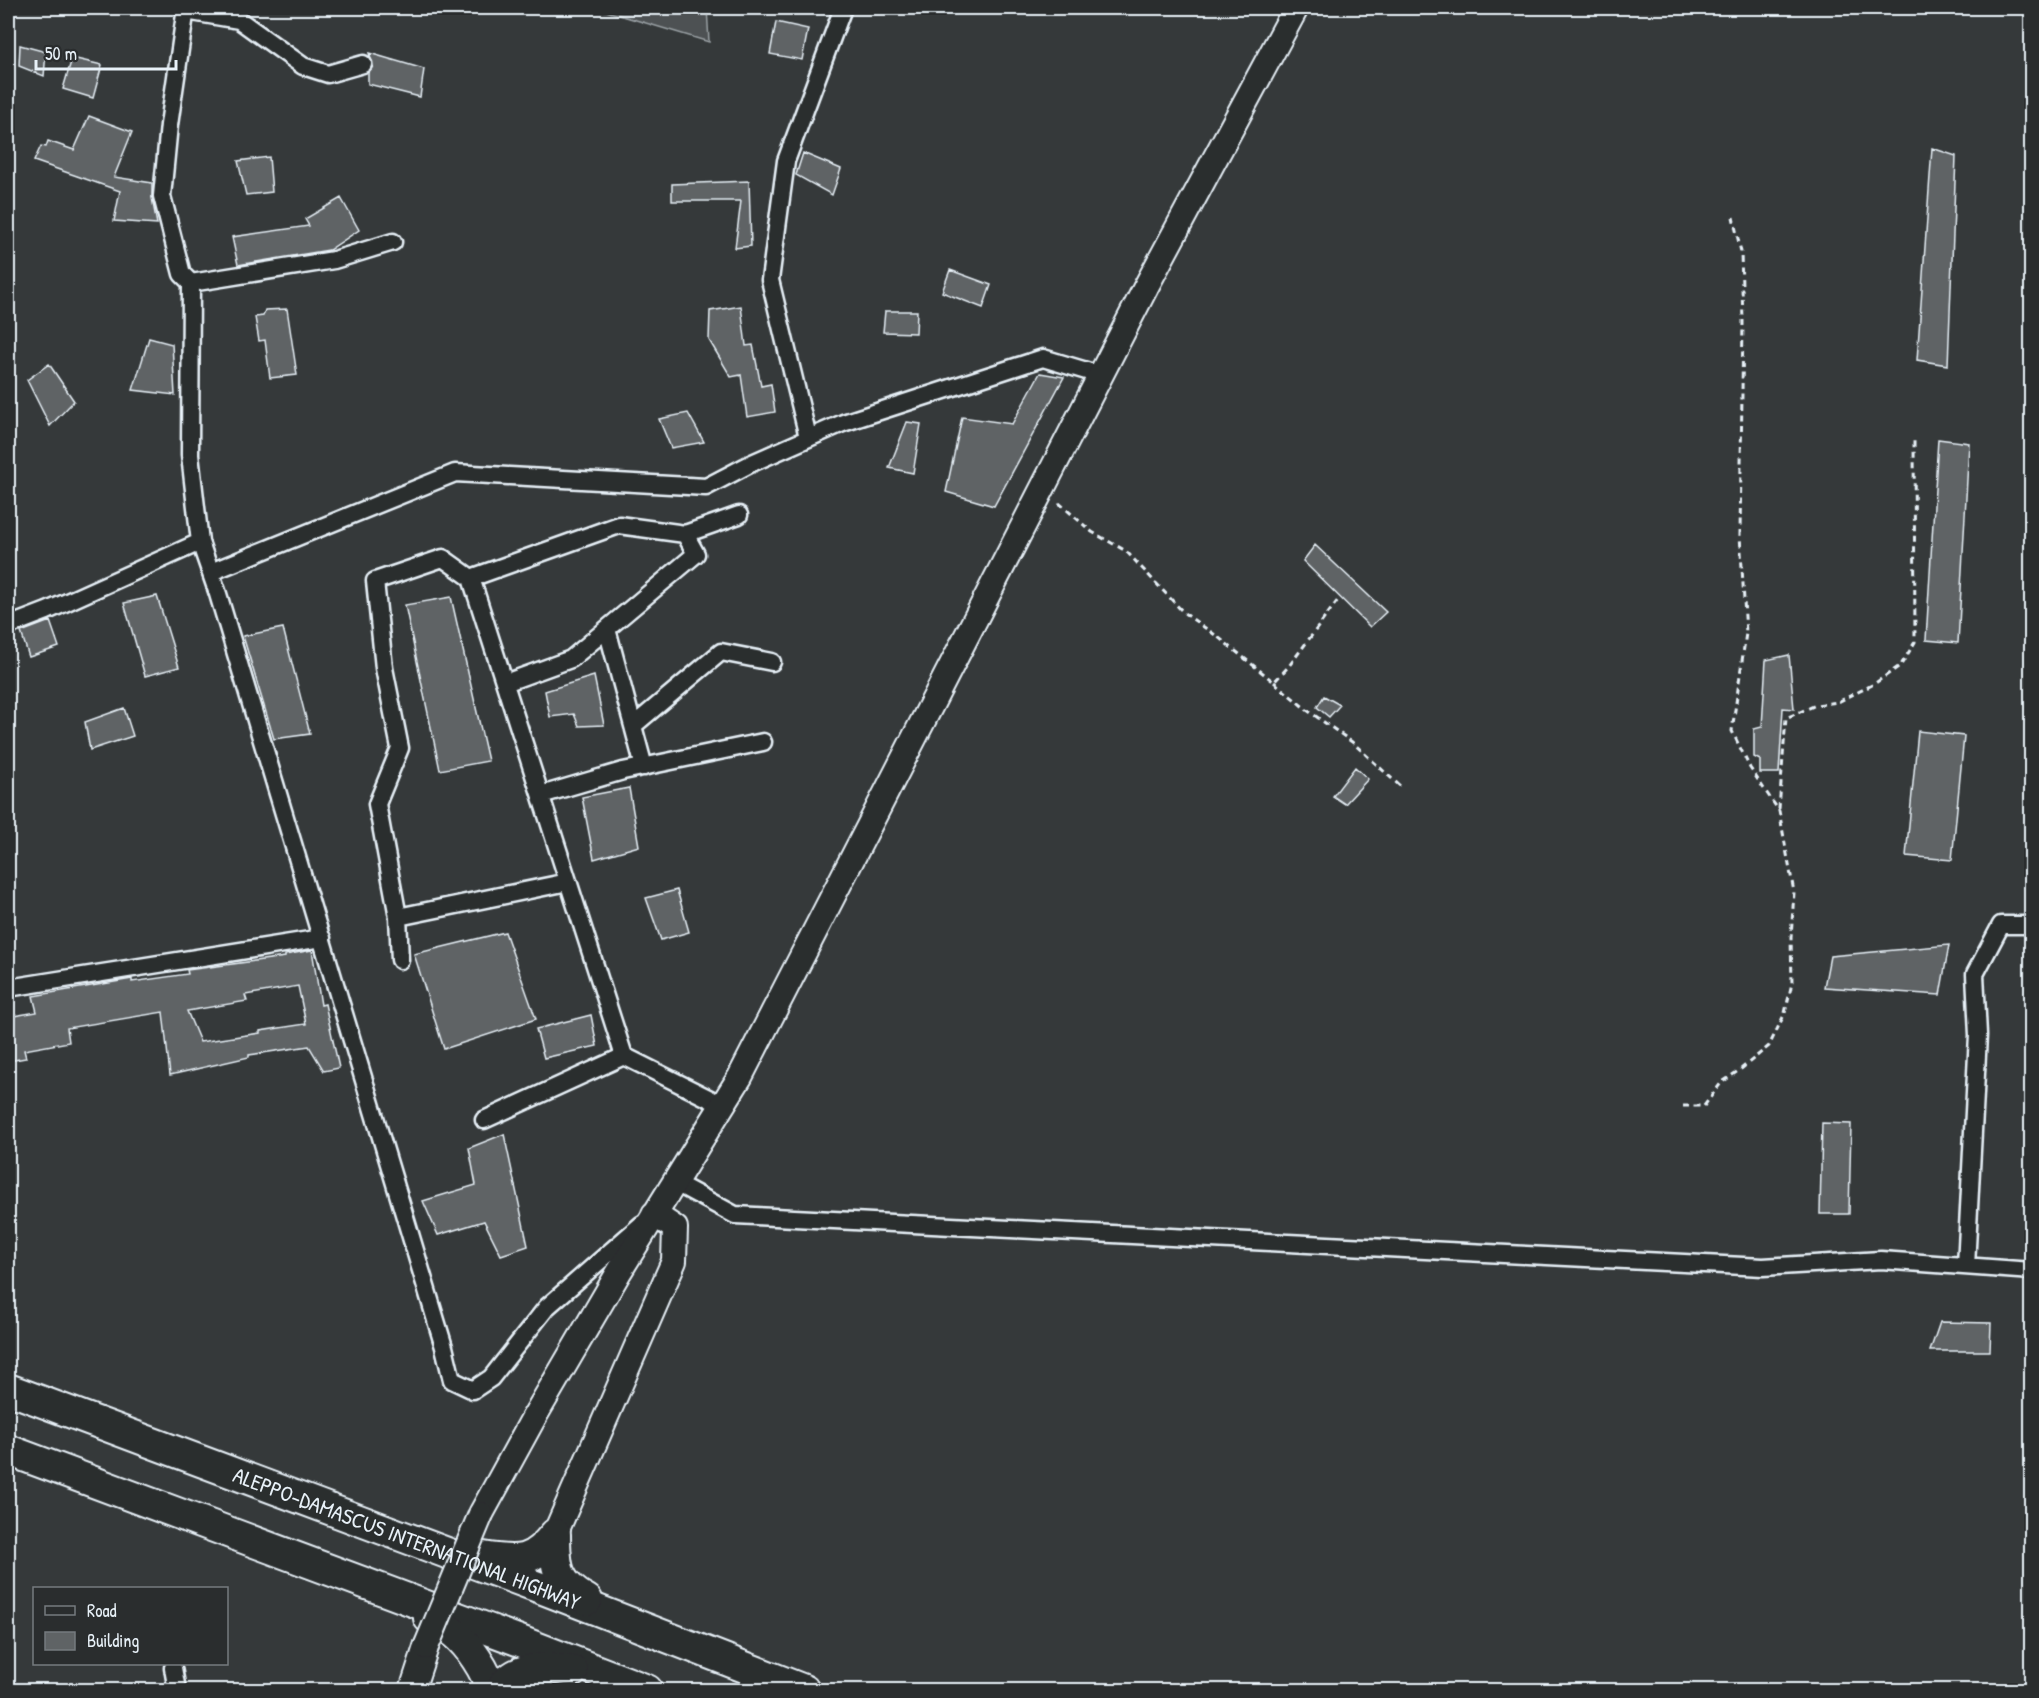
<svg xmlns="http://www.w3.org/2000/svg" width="2039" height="1698" viewBox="0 0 2039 1698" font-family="'Patrick Hand',sans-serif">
<rect width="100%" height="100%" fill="#35393a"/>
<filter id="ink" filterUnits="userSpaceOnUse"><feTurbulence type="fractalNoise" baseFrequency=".0167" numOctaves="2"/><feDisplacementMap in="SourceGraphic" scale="12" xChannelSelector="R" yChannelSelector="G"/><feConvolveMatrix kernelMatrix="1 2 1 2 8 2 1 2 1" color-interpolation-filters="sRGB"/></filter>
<g filter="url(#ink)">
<path fill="#4d5152" stroke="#9aa1a5" stroke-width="1.5" d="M 596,8 L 707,8 L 709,42 Z"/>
<path fill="#5f6365" stroke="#e8f1f8" stroke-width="1.5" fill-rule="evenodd" d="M 776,22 L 808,29 L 802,60 L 770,54 Z
M 20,45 L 46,52 L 44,76 L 19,66 Z
M 369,53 L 424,69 L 420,97 L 368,84 L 368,73 L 373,66 Z
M 72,58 L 102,65 L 93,98 L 63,89 Z
M 89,116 L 132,132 L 114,177 L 152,183 L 152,198 L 157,224 L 114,221 L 120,191 L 34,161 L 41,146 L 46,147 L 48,141 L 74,150 Z
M 1932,148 L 1956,156 L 1948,365 L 1917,360 Z
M 803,153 L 841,169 L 832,195 L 796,175 Z
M 269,157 L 272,192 L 246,195 L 238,161 Z
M 749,181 L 751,246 L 735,248 L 741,201 L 672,201 L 672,184 Z
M 341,198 L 359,230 L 329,250 L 238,265 L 232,237 L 309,226 L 305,219 Z
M 950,270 L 991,285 L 983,308 L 942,292 Z
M 741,306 L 746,346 L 753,345 L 761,386 L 771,384 L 775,412 L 747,417 L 741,375 L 731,377 L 709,340 L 710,311 Z
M 287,309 L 297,375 L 270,378 L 265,340 L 259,341 L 255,317 L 263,316 L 265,310 Z
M 885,311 L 917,311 L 916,333 L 883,332 Z
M 149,338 L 172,344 L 175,395 L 133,390 Z
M 49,364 L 74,401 L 50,426 L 27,380 Z
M 1040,373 L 1064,377 L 994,506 L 946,492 L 962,417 L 1012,424 Z
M 688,413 L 704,442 L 671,448 L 659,419 Z
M 907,422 L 921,424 L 913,473 L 889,468 Z
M 1938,439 L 1969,443 L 1958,643 L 1926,640 Z
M 1315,545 L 1386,612 L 1370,627 L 1303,561 Z
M 157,596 L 179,667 L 145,676 L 124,603 Z
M 451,597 L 488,761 L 440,770 L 405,605 Z
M 50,621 L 59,647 L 29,657 L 21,632 Z
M 283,628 L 310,734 L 274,739 L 243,636 Z
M 1789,655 L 1794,709 L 1783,708 L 1779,773 L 1760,773 L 1760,760 L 1754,757 L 1754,729 L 1762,727 L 1766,660 Z
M 594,676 L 604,725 L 579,726 L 574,714 L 550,717 L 545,691 Z
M 1324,696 L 1340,705 L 1329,717 L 1317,707 Z
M 124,708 L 133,736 L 90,750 L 85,722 Z
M 1918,731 L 1964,736 L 1952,860 L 1906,856 Z
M 1355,767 L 1368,779 L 1345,804 L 1333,796 Z
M 629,788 L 639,846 L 594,859 L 582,797 Z
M 677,890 L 689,932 L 661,940 L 646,898 Z
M 505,932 L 536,1019 L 444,1049 L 414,954 Z
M 1949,945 L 1940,995 L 1824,987 L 1830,956 Z
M 312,950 L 321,1005 L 325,1004 L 339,1068 L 324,1071 L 309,1046 L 249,1055 L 249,1057 L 170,1075 L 163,1012 L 67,1028 L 69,1042 L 24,1050 L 26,1058 L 8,1061 L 8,1017 L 37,1012 L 33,996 L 132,979 L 132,982 L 188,974 L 187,970 L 285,957 L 285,955 ZM 298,986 L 306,1024 L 260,1031 L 260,1033 L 200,1042 L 187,1011 L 247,1001 L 245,995 Z
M 591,1015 L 597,1046 L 544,1058 L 536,1029 Z
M 1822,1123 L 1851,1124 L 1849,1214 L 1820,1214 Z
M 504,1134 L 528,1246 L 501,1255 L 484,1221 L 438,1235 L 423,1201 L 476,1185 L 469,1148 Z
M 1940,1322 L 1991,1323 L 1990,1351 L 1930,1351 Z"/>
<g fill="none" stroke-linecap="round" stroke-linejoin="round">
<g stroke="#e8f1f8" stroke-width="21">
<path id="street" d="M 186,8 L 169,125 L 162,196 L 182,274 L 191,283 L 190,455 L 200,542 L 218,594 L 444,1347 L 452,1380 L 473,1390 L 491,1378 L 547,1307 L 642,1224
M 186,11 L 239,20 L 303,66 L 328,74 L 363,64
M 191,283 L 334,260 L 393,242
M 808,437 L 770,280 L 786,161 L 843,8
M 211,572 L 455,473 L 706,487 L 752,463 L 843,423 L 1043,358 L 1100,375
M 8,626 L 47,611 L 200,542
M 607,629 L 644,767
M 505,683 L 571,659 L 696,554 L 685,534
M 633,726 L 721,652 L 772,662
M 541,795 L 623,771 L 763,742
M 398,917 L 377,804 L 400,748 L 384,668 L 375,581 L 443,558 L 471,578
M 400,960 L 398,917 L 568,882
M 8,988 L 322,938
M 624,1056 L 471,578 L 619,525 L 685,534 L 739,515
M 484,1120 L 624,1056 L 722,1105
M 674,1182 L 735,1215 L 1763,1267 L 1881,1260 L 2032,1271
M 1966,1266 L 1978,1035 L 1975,974 L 2001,925 L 2032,925
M 173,1668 L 177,1690"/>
</g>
<g stroke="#e8f1f8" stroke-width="28">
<path id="secondary" d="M 481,1514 L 533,1419 L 619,1272 L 740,1077 L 1148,283 L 1296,8
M 555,1534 L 674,1261 L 675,1228 L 654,1214
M 412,1690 L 426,1647"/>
</g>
<g stroke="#e8f1f8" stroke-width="34">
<g id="highway">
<path id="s1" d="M 8,1389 L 538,1587 L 804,1690"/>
<path d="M 8,1450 L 520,1641 L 647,1690"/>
<path d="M 483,1557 C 519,1563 532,1563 555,1534 C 555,1567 556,1583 587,1600"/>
<path d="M 429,1618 C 437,1623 447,1627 454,1633 C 469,1645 487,1672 491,1690"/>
<path d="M 501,1690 C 515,1664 548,1667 573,1671"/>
</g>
</g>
<path stroke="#e8f1f8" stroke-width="3" stroke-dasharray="6 4.5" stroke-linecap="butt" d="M 1059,503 L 1092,532 L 1126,551 L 1184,613 L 1218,637 L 1274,682 L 1289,666 L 1338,600
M 1274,682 L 1307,710 L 1352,742 L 1401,787
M 1779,809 L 1786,718 L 1816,705 L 1838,702 L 1874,684 L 1901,665 L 1915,642 L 1914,437
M 1683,1106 L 1704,1106 L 1721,1083 L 1741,1069 L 1769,1046 L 1785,1013 L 1792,983 L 1791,938 L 1794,892 L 1779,811 L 1750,768 L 1732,731 L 1746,633 L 1740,535 L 1743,322 L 1741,252 L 1733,217"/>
<use href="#street" stroke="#2a2d2e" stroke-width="16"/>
<use href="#secondary" stroke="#2a2d2e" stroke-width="24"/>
<use href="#highway" stroke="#2a2d2e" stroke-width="30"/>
<g stroke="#e8f1f8" stroke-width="28" stroke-linecap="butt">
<path id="secondary-bridge" d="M 426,1647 L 481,1514"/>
</g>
<use href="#secondary-bridge" stroke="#2a2d2e" stroke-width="24"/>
</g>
</g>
<g text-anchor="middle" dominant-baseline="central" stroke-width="6" stroke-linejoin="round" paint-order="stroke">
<g font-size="22" fill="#e8f1f8" stroke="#2a2d2e">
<text stroke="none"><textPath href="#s1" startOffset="426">ALEPPO-DAMASCUS INTERNATIONAL HIGHWAY</textPath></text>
</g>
</g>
<rect width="2039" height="1698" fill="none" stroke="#2a2d2e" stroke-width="30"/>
<rect x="15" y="15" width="2009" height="1668" fill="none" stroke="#e8f1f8" stroke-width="2" filter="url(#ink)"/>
<rect x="33" y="1587" width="195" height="78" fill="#2a2d2e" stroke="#767b7f" stroke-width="1.5"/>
<rect x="45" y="1606" width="30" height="9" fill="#2a2d2e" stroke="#767b7f" stroke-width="1.5"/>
<text x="87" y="1617" font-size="18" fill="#e8f1f8">Road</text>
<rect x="45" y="1632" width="30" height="18" fill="#5f6365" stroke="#767b7f" stroke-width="1.5"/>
<text x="87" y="1647" font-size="18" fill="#e8f1f8">Building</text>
<path d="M36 60v9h140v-9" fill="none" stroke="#e8f1f8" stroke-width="3"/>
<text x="45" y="60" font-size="18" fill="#e8f1f8" stroke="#2a2d2e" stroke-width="4.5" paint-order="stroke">50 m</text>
</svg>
